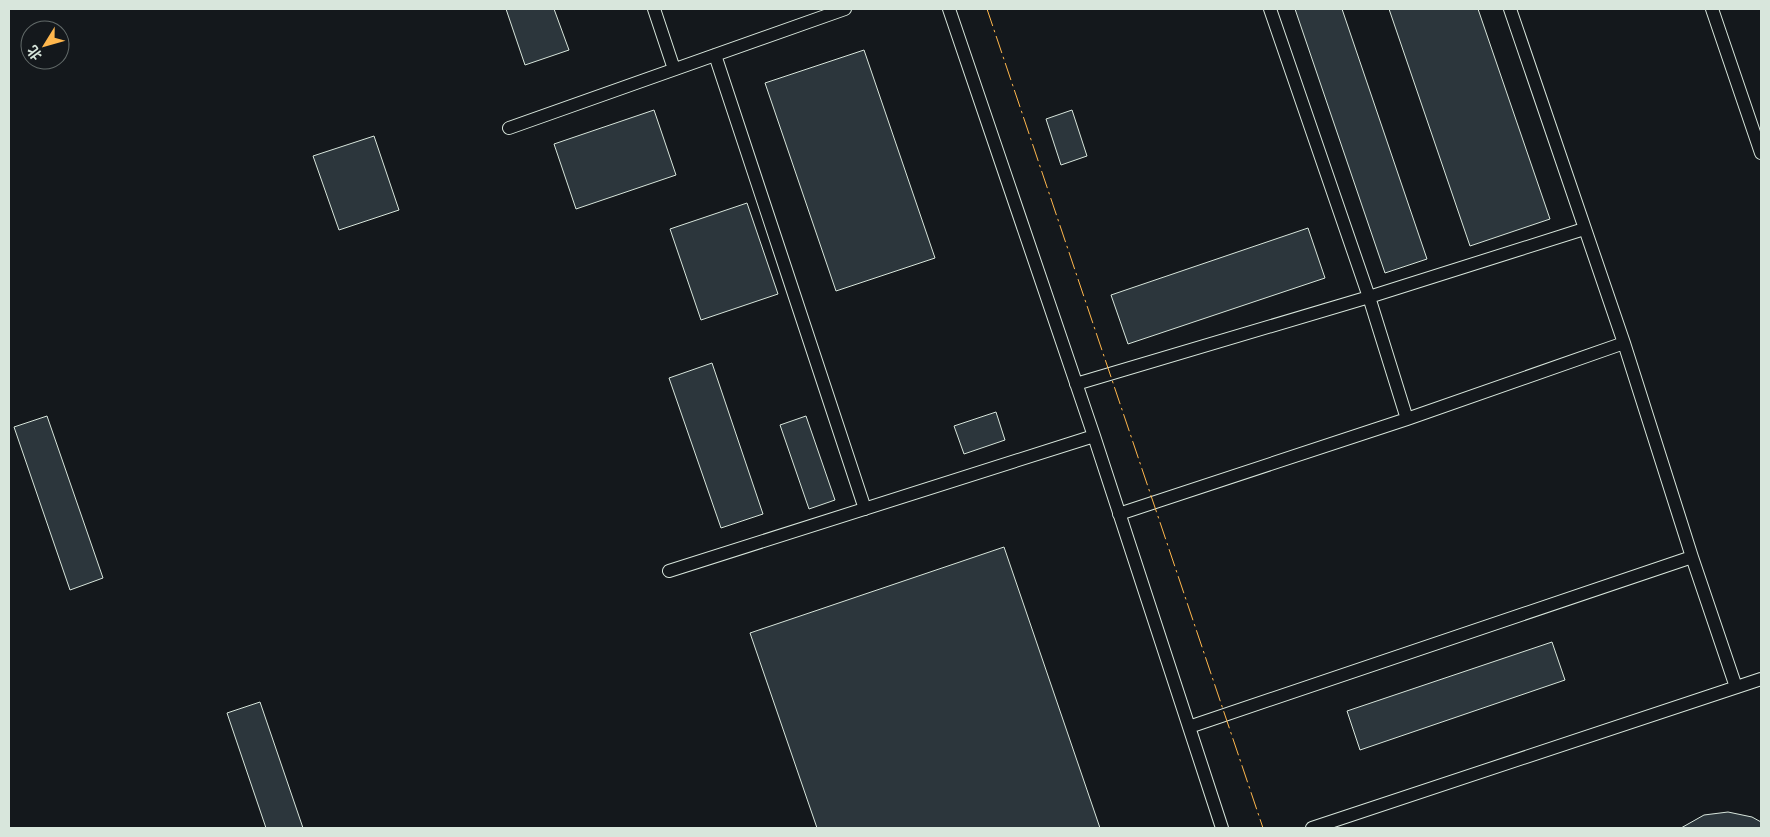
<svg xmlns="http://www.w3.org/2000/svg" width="1770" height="837" viewBox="0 0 1770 837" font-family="'Open Sans','Noto Sans SC',sans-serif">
<rect width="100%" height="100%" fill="#14181c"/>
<path fill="#2c363c" stroke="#d8e6dc" d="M 506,9 L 554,9 L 569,50 L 525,65 Z
M 1295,9 L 1342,9 L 1427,259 L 1385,273 Z
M 1389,9 L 1478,9 L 1550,219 L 1470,246 Z
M 864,50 L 935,258 L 836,291 L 765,83 Z
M 654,110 L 676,175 L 576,209 L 554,144 Z
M 1072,110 L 1087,156 L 1061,165 L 1046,119 Z
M 374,136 L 399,210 L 339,230 L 313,156 Z
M 747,203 L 778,294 L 701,320 L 670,229 Z
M 1308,228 L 1325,278 L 1128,344 L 1111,295 Z
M 712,363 L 763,514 L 721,528 L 669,378 Z
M 996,412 L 1005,440 L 964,454 L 954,426 Z
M 47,416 L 103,578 L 70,590 L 14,427 Z
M 806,416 L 835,500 L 809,509 L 780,425 Z
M 1004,547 L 1100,828 L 817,828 L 750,633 Z
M 1552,642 L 1565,680 L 1360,750 L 1347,711 Z
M 260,702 L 303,828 L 266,828 L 227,713 Z
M 1728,812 L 1752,817 L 1761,822 L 1761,828 L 1681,828 L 1704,815 Z"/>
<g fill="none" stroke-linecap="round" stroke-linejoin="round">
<g stroke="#d8e6dc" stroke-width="14">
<path id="lane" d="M 654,9 L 674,69
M 949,9 L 1094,436 L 1222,828
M 1270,9 L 1369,297 L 1407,419
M 1510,9 L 1624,343 L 1692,557 L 1736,687
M 1712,9 L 1761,153
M 715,55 L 865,509
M 509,128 L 845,9
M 1076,384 L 1369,297 L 1584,229
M 1119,514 L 1407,419 L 1624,343
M 669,571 L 1094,436
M 1189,727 L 1692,557
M 1312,828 L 1761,679"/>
</g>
<use href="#lane" stroke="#14181c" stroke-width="12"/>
<path stroke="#ffb74d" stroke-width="1" stroke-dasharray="18 4 2.5 4" stroke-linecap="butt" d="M 987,9 L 1263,828"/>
</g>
<rect width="1770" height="837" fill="none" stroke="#d8e6dc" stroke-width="20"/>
<g transform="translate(45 45) rotate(233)"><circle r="24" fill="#14181c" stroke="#626a69"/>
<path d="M0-4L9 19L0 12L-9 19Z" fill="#ffb74d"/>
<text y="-8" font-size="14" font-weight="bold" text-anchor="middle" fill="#d8e6dc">北</text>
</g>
</svg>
